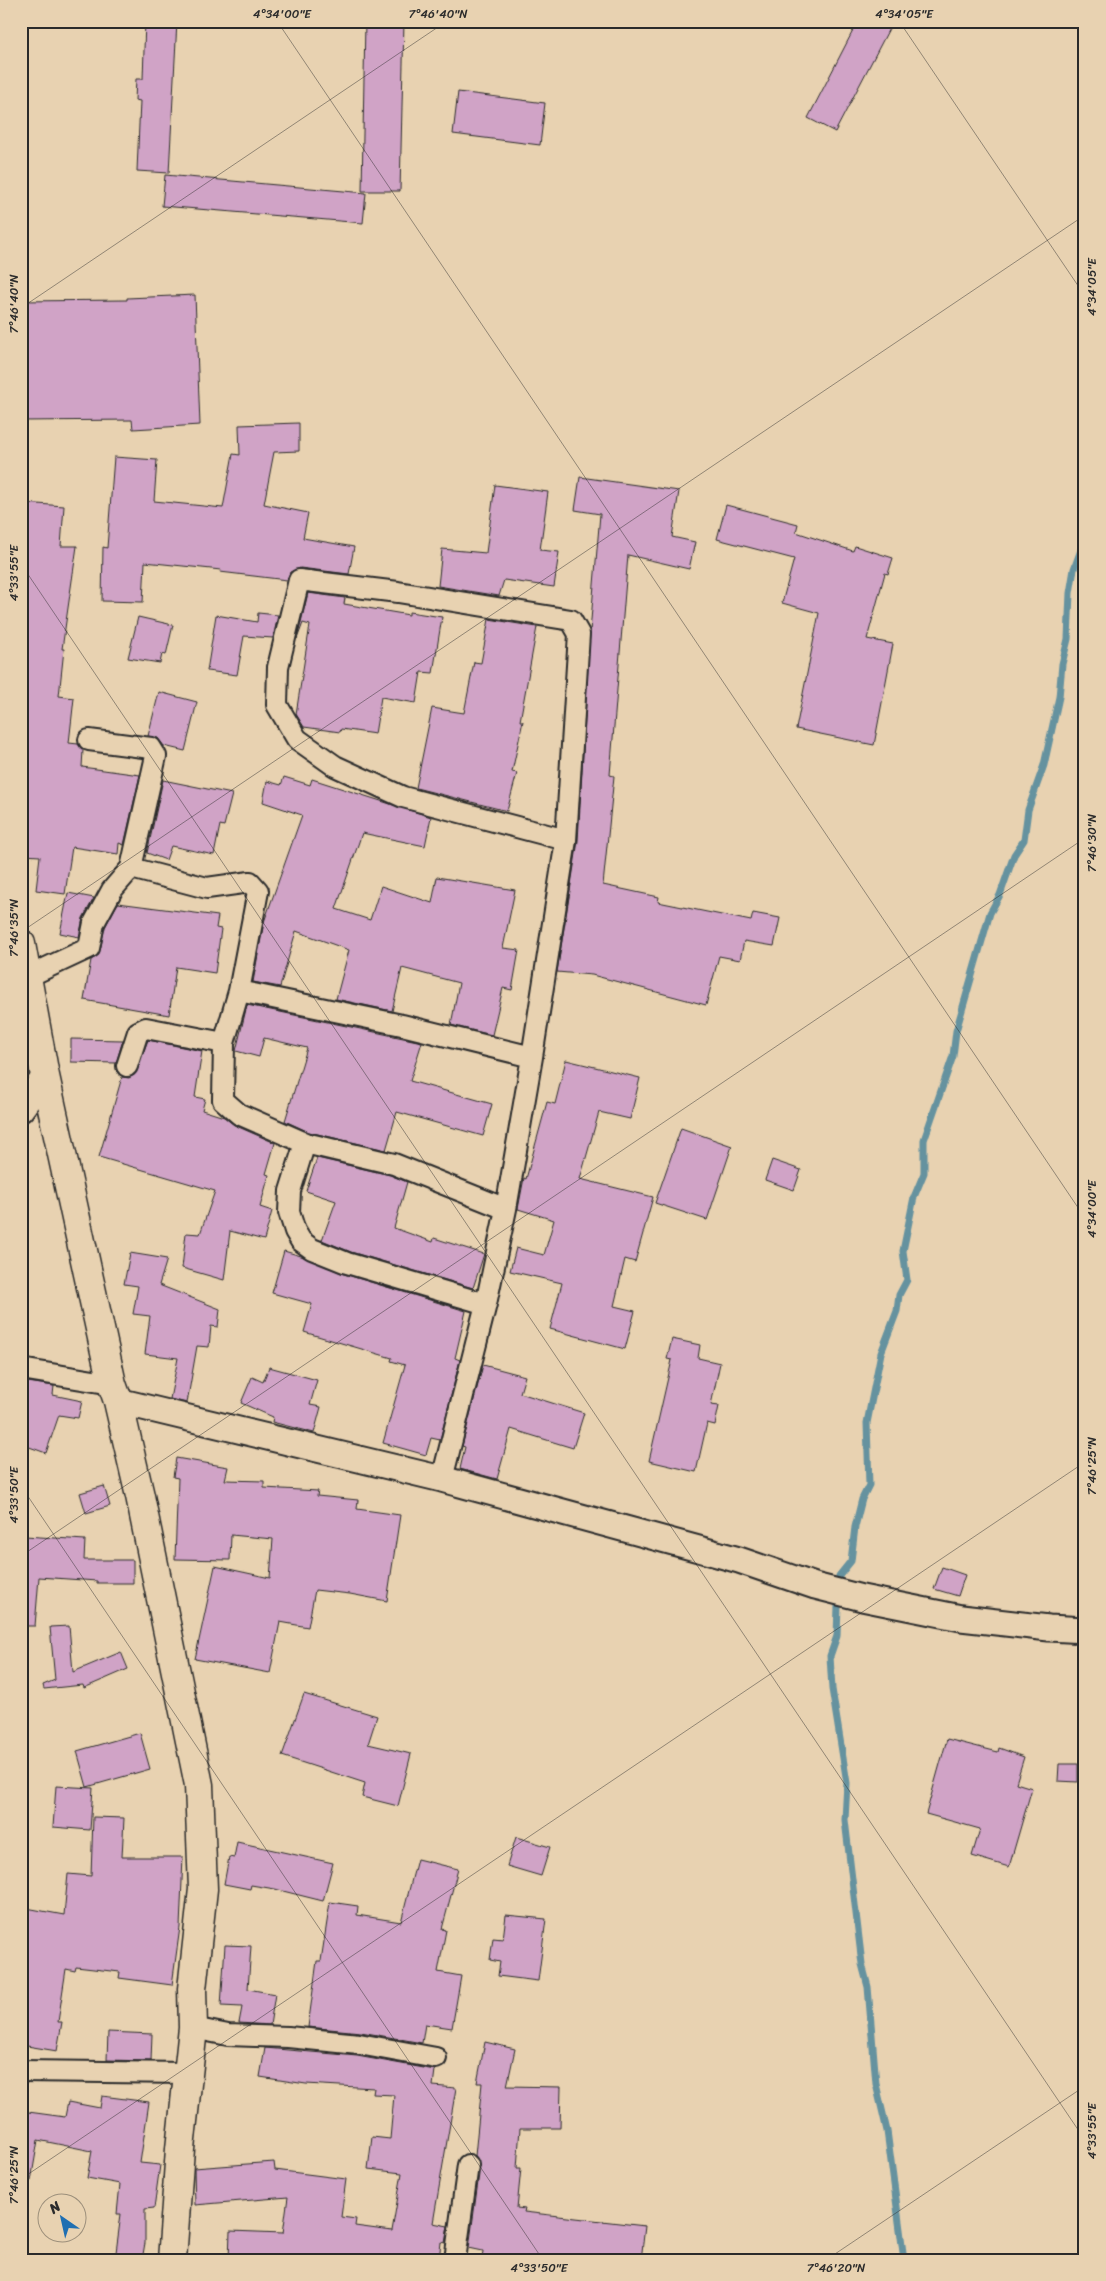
<svg xmlns="http://www.w3.org/2000/svg" width="1106" height="2281" viewBox="0 0 1106 2281" font-family="Sriracha,sans-serif">
<rect width="100%" height="100%" fill="#e8d2b1"/>
<filter id="ink" filterUnits="userSpaceOnUse"><feTurbulence type="fractalNoise" baseFrequency=".02" numOctaves="2"/><feDisplacementMap in="SourceGraphic" scale="10" xChannelSelector="R" yChannelSelector="G"/><feConvolveMatrix kernelMatrix="1 2 1 2 8 2 1 2 1" color-interpolation-filters="sRGB"/></filter>
<g filter="url(#ink)">
<g fill="none" stroke-linecap="round" stroke-linejoin="round">
<path stroke="#65929f" stroke-width="7" d="M 904,2260 L 887,2131 L 876,2084 L 868,1987 L 862,1964 L 845,1820 L 847,1783 L 832,1689 L 830,1656 L 837,1636 L 839,1576 L 851,1561 L 855,1527 L 862,1499 L 869,1485 L 867,1423 L 881,1353 L 897,1311 L 899,1295 L 907,1280 L 903,1251 L 914,1197 L 924,1173 L 924,1140 L 953,1056 L 956,1031 L 990,913 L 1000,895 L 1014,855 L 1024,840 L 1028,810 L 1044,765 L 1059,697 L 1062,664 L 1068,639 L 1070,593 L 1074,569 L 1085,539"/>
</g>
<path fill="#d0a3c6" stroke="#2b2b2b" d="M 145,21 L 177,21 L 169,173 L 137,171 L 140,101 L 135,100 L 136,79 L 143,79 Z
M 365,21 L 404,21 L 400,191 L 362,191 Z
M 858,21 L 893,21 L 835,132 L 808,118 Z
M 458,92 L 545,103 L 540,145 L 453,134 Z
M 165,175 L 366,193 L 363,223 L 162,206 Z
M 195,295 L 200,425 L 133,429 L 132,420 L 21,421 L 21,301 L 127,300 L 127,298 Z
M 299,423 L 299,451 L 274,452 L 264,504 L 308,513 L 303,538 L 354,547 L 349,574 L 300,568 L 290,572 L 287,580 L 220,572 L 221,570 L 145,562 L 143,602 L 102,601 L 103,547 L 107,548 L 114,457 L 157,460 L 154,501 L 223,508 L 233,454 L 240,455 L 239,425 Z
M 580,477 L 679,491 L 672,537 L 695,542 L 689,569 L 628,555 L 610,775 L 614,776 L 603,885 L 659,897 L 658,902 L 751,921 L 753,913 L 780,918 L 774,946 L 744,941 L 740,960 L 719,956 L 706,1005 L 592,975 L 557,972 L 578,841 L 590,632 L 600,514 L 575,510 Z
M 495,485 L 548,492 L 540,550 L 559,552 L 554,587 L 504,580 L 499,596 L 438,586 L 442,549 L 486,553 Z
M 24,503 L 64,506 L 61,546 L 77,546 L 62,649 L 64,649 L 59,696 L 74,698 L 69,743 L 78,744 L 83,750 L 82,767 L 140,775 L 124,845 L 119,843 L 118,854 L 72,847 L 65,894 L 36,890 L 40,856 L 24,855 L 26,815 L 21,814 L 21,788 L 27,737 L 21,737 L 21,540 Z
M 726,505 L 798,524 L 796,532 L 853,551 L 855,546 L 893,558 L 888,574 L 885,573 L 867,639 L 893,644 L 874,745 L 796,729 L 819,613 L 782,603 L 794,559 L 717,539 Z
M 308,593 L 345,598 L 344,604 L 409,615 L 409,612 L 442,617 L 433,673 L 421,672 L 416,703 L 381,697 L 375,734 L 341,729 L 340,732 L 304,727 L 296,714 L 310,625 L 303,623 L 297,639 Z
M 258,613 L 278,615 L 273,638 L 244,636 L 237,675 L 207,671 L 216,615 L 257,622 Z
M 138,617 L 173,625 L 166,655 L 162,654 L 160,663 L 128,658 Z
M 489,619 L 537,627 L 520,721 L 523,721 L 512,772 L 517,773 L 507,811 L 416,788 L 432,708 L 464,713 L 474,662 L 481,663 Z
M 159,692 L 197,702 L 185,751 L 164,746 L 158,738 L 148,736 Z
M 284,777 L 310,785 L 312,779 L 431,817 L 425,846 L 362,833 L 336,909 L 370,920 L 381,886 L 432,903 L 437,877 L 515,890 L 503,948 L 519,950 L 512,990 L 503,988 L 492,1035 L 451,1025 L 459,983 L 402,968 L 392,1011 L 336,999 L 349,950 L 296,931 L 280,987 L 253,982 L 264,922 L 302,815 L 263,802 L 267,781 L 281,785 Z
M 163,780 L 232,794 L 224,826 L 220,825 L 214,855 L 171,846 L 166,860 L 147,853 Z
M 68,893 L 94,898 L 83,918 L 79,937 L 60,933 Z
M 118,903 L 218,916 L 216,928 L 221,929 L 215,973 L 176,967 L 169,1015 L 84,1000 L 91,960 L 99,955 L 105,927 Z
M 247,1005 L 422,1042 L 410,1081 L 492,1104 L 483,1136 L 397,1112 L 386,1150 L 309,1132 L 285,1121 L 307,1048 L 264,1038 L 259,1057 L 236,1051 Z
M 71,1039 L 123,1040 L 116,1063 L 71,1062 Z
M 148,1040 L 202,1051 L 195,1097 L 205,1099 L 202,1110 L 224,1117 L 234,1125 L 275,1143 L 266,1174 L 269,1175 L 260,1207 L 272,1211 L 264,1240 L 230,1231 L 224,1280 L 182,1268 L 186,1233 L 200,1234 L 215,1191 L 99,1157 L 122,1077 L 129,1078 L 135,1074 Z
M 566,1060 L 640,1078 L 630,1119 L 599,1112 L 580,1179 L 653,1197 L 635,1262 L 625,1259 L 614,1306 L 635,1311 L 625,1349 L 550,1329 L 562,1283 L 510,1271 L 516,1248 L 544,1255 L 554,1220 L 518,1209 L 524,1178 L 526,1179 L 547,1102 L 555,1104 Z
M 681,1128 L 732,1146 L 707,1220 L 655,1203 Z
M 317,1158 L 390,1175 L 407,1182 L 394,1228 L 433,1242 L 434,1238 L 484,1254 L 473,1288 L 351,1252 L 322,1240 L 336,1201 L 306,1191 Z
M 772,1160 L 801,1170 L 794,1190 L 765,1180 Z
M 284,1251 L 301,1256 L 344,1274 L 466,1311 L 455,1358 L 460,1360 L 440,1440 L 431,1438 L 426,1455 L 383,1443 L 405,1365 L 391,1361 L 392,1358 L 304,1332 L 312,1304 L 272,1293 Z
M 130,1253 L 167,1259 L 159,1285 L 220,1309 L 218,1327 L 211,1326 L 209,1347 L 197,1346 L 187,1403 L 170,1399 L 178,1358 L 145,1354 L 150,1316 L 133,1314 L 138,1286 L 124,1284 Z
M 672,1339 L 700,1345 L 698,1358 L 720,1363 L 711,1405 L 719,1406 L 715,1425 L 707,1423 L 696,1472 L 649,1461 L 672,1360 L 667,1359 Z
M 483,1365 L 525,1376 L 520,1393 L 584,1413 L 573,1448 L 511,1429 L 497,1479 L 460,1469 L 465,1447 L 462,1446 Z
M 269,1367 L 317,1380 L 310,1405 L 321,1407 L 314,1433 L 272,1422 L 273,1417 L 241,1403 L 252,1377 L 263,1382 Z
M 21,1381 L 54,1386 L 53,1395 L 82,1401 L 78,1418 L 59,1415 L 46,1453 L 21,1444 Z
M 176,1458 L 228,1467 L 225,1480 L 264,1481 L 264,1488 L 318,1491 L 317,1496 L 358,1500 L 357,1509 L 400,1515 L 387,1601 L 350,1594 L 315,1590 L 308,1627 L 280,1622 L 270,1673 L 195,1659 L 215,1566 L 270,1578 L 273,1539 L 231,1535 L 230,1560 L 175,1559 L 178,1478 L 173,1477 Z
M 104,1486 L 110,1506 L 86,1513 L 80,1493 Z
M 25,1536 L 85,1540 L 84,1560 L 133,1560 L 133,1583 L 97,1583 L 97,1581 L 39,1577 L 35,1626 L 21,1626 L 21,1580 Z
M 942,1567 L 965,1575 L 958,1596 L 934,1589 Z
M 69,1626 L 73,1672 L 121,1652 L 128,1669 L 84,1688 L 83,1685 L 44,1689 L 43,1685 L 55,1680 L 50,1627 Z
M 304,1694 L 377,1716 L 368,1744 L 411,1754 L 398,1806 L 362,1797 L 365,1783 L 282,1756 Z
M 140,1733 L 150,1769 L 87,1787 L 77,1751 Z
M 947,1739 L 998,1752 L 999,1748 L 1024,1757 L 1016,1783 L 1032,1788 L 1009,1867 L 972,1856 L 980,1829 L 926,1814 Z
M 1059,1764 L 1078,1764 L 1078,1782 L 1058,1781 Z
M 56,1786 L 93,1788 L 90,1830 L 53,1827 Z
M 93,1817 L 124,1818 L 122,1857 L 183,1857 L 180,1927 L 172,1985 L 119,1978 L 120,1972 L 76,1967 L 75,1971 L 66,1969 L 58,2022 L 62,2022 L 57,2051 L 21,2045 L 21,1907 L 64,1915 L 68,1874 L 91,1876 Z
M 516,1837 L 550,1847 L 541,1876 L 507,1866 Z
M 237,1842 L 333,1863 L 323,1901 L 275,1889 L 251,1885 L 250,1889 L 224,1884 L 229,1857 L 234,1858 Z
M 417,1859 L 458,1869 L 442,1929 L 446,1930 L 438,1972 L 461,1976 L 452,2028 L 425,2024 L 422,2043 L 361,2032 L 308,2027 L 317,1961 L 321,1961 L 330,1902 L 358,1906 L 357,1915 L 401,1922 Z
M 506,1915 L 546,1919 L 538,1981 L 498,1976 L 500,1962 L 490,1960 L 493,1938 L 503,1939 Z
M 225,1945 L 251,1946 L 248,1989 L 275,1994 L 270,2025 L 239,2023 L 242,2007 L 221,2006 Z
M 108,2032 L 152,2034 L 151,2061 L 107,2060 Z
M 485,2042 L 515,2049 L 507,2086 L 561,2087 L 560,2128 L 520,2128 L 517,2168 L 521,2168 L 517,2208 L 525,2209 L 524,2212 L 645,2226 L 641,2260 L 482,2260 L 483,2251 L 469,2248 L 480,2167 L 475,2156 L 482,2083 L 477,2083 Z
M 265,2048 L 357,2056 L 435,2070 L 433,2086 L 456,2088 L 433,2223 L 448,2226 L 445,2243 L 441,2242 L 439,2260 L 229,2260 L 230,2231 L 283,2233 L 288,2197 L 195,2205 L 194,2168 L 274,2162 L 275,2170 L 346,2179 L 341,2217 L 356,2219 L 355,2226 L 392,2231 L 402,2173 L 368,2169 L 372,2137 L 390,2139 L 394,2095 L 373,2094 L 374,2088 L 306,2084 L 260,2077 Z
M 102,2096 L 149,2102 L 140,2163 L 160,2165 L 154,2208 L 145,2209 L 145,2243 L 142,2260 L 115,2260 L 121,2214 L 117,2214 L 120,2184 L 87,2178 L 92,2151 L 38,2140 L 31,2181 L 21,2180 L 21,2111 L 65,2117 L 68,2102 L 100,2108 Z"/>
<g fill="none" stroke-linecap="round" stroke-linejoin="round">
<g stroke="#2b2b2b" stroke-width="24">
<path id="minor" d="M 131,868 L 207,888 L 250,882 L 258,891 L 239,991 L 402,1025 L 532,1057
M 27,977 L 89,948 L 94,923 L 112,890 L 131,868 L 156,756 L 151,748 L 89,740
M 239,991 L 224,1043 L 223,1100 L 239,1114 L 305,1143 L 394,1164 L 506,1209
M 127,1066 L 138,1032 L 146,1028 L 224,1043
M 305,1143 L 290,1191 L 289,1212 L 295,1231 L 301,1241 L 312,1249 L 347,1263 L 486,1304
M 21,1369 L 112,1384
M 442,1479 L 486,1304 L 506,1209 L 532,1057 L 566,840 L 579,634 L 571,620 L 398,592 L 299,580 L 278,667 L 277,705 L 297,739 L 335,766 L 403,797 L 566,840
M 193,2028 L 228,2035 L 288,2037 L 359,2044 L 436,2058
M 21,2071 L 187,2073
M 455,2260 L 468,2165"/>
</g>
<g stroke="#2b2b2b" stroke-width="29">
<path id="tertiary" d="M 21,1109 L 45,1076
M 118,1401 L 442,1479 L 739,1560 L 815,1586 L 862,1598 L 961,1618 L 1049,1628 L 1085,1630"/>
</g>
<g stroke="#2b2b2b" stroke-width="31">
<path id="secondary" d="M 21,944 L 45,1076 L 112,1384 L 118,1401 L 140,1496 L 199,1785 L 203,1889 L 192,1989 L 193,2028 L 180,2149 L 172,2260"/>
</g>
<use href="#minor" stroke="#e8d2b1" stroke-width="20"/>
<use href="#tertiary" stroke="#e8d2b1" stroke-width="25"/>
<use href="#secondary" stroke="#e8d2b1" stroke-width="28"/>
</g>
</g>
<path fill="none" stroke="#2b2b2b" stroke-width="1" stroke-opacity="0.45" d="M 277,21 L 1085,1218M 899,21 L 1085,296M 21,308 L 447,21M 21,564 L 1085,2140M 21,932 L 1085,215M 21,1486 L 543,2260M 21,1556 L 1085,838M 21,2179 L 1085,1462M 826,2260 L 1085,2086"/>
<rect width="1106" height="2281" fill="none" stroke="#e8d2b1" stroke-width="55"/>
<g transform="translate(62 2218) rotate(326)"><circle r="24" fill="#e8d2b1" stroke="#9c8f7b"/>
<path d="M0-4L9 19L0 12L-9 19Z" fill="#1f6fb2"/>
<text y="-8" font-size="14" font-weight="bold" text-anchor="middle" fill="#2b2b2b">N</text>
</g>
<rect x="28" y="28" width="1050" height="2226" fill="none" stroke="#2b2b2b" stroke-width="2"/>
<g font-size="12" text-anchor="middle" fill="#2b2b2b">
<text x="282" y="18">4°34'00"E</text>
<text x="438" y="18">7°46'40"N</text>
<text x="904" y="18">4°34'05"E</text>
<text transform="translate(1092 287) rotate(-90)" y="4">4°34'05"E</text>
<text transform="translate(14 304) rotate(-90)" y="4">7°46'40"N</text>
<text transform="translate(14 573) rotate(-90)" y="4">4°33'55"E</text>
<text transform="translate(1092 843) rotate(-90)" y="4">7°46'30"N</text>
<text transform="translate(14 928) rotate(-90)" y="4">7°46'35"N</text>
<text transform="translate(1092 1209) rotate(-90)" y="4">4°34'00"E</text>
<text transform="translate(1092 1466) rotate(-90)" y="4">7°46'25"N</text>
<text transform="translate(14 1495) rotate(-90)" y="4">4°33'50"E</text>
<text transform="translate(1092 2131) rotate(-90)" y="4">4°33'55"E</text>
<text transform="translate(14 2175) rotate(-90)" y="4">7°46'25"N</text>
<text x="539" y="2272">4°33'50"E</text>
<text x="836" y="2272">7°46'20"N</text>
</g>
</svg>
